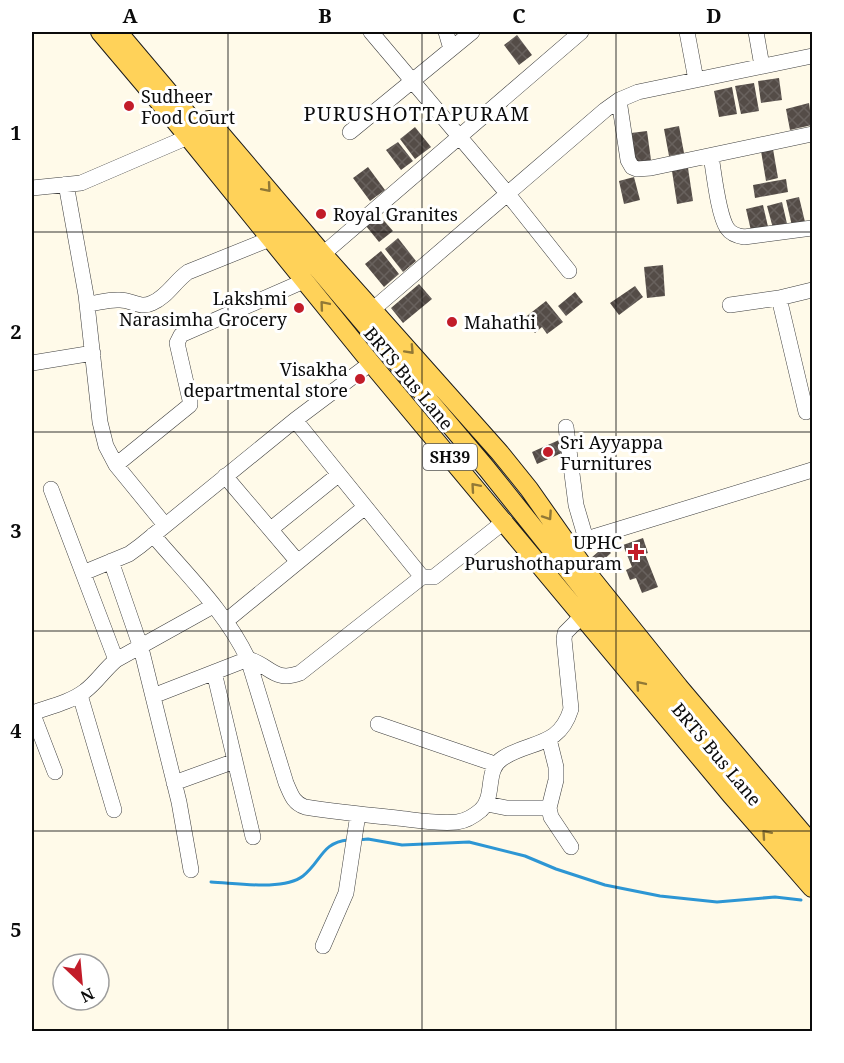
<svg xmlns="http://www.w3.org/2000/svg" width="844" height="1063" viewBox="0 0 844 1063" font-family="'Noto Serif',serif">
<defs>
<pattern id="building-cross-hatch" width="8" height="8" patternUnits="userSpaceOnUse" patternTransform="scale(1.5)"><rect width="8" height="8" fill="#544c47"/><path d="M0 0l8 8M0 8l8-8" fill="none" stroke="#68615d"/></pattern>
</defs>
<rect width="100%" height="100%" fill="#fffae9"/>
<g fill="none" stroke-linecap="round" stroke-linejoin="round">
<path stroke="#2d96d4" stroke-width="3" d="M 358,840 L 368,839 L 402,845 L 469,842 L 525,856 L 556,869 L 605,885 L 660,896 L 717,902 L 775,897 L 801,900
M 211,882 C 236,883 283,891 303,876 C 321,862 322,842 348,840"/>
</g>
<path fill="url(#building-cross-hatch)" d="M 517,35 L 532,55 L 519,65 L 504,45 Z
M 779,78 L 782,100 L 761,103 L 758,81 Z
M 754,83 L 759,111 L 741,114 L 735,86 Z
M 732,87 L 737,114 L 719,117 L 714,91 Z
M 809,103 L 812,125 L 790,130 L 786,109 Z
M 679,126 L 684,153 L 669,156 L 664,129 Z
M 415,127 L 431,147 L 415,159 L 400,139 Z
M 647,131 L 651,160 L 636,163 L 631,133 Z
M 398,142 L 413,161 L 401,170 L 386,150 Z
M 773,149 L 778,178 L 766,181 L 761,151 Z
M 368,167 L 385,190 L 370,201 L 353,178 Z
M 688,168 L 693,201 L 677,204 L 672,171 Z
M 634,177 L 640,200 L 624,204 L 619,181 Z
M 786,179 L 788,192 L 755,198 L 753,185 Z
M 799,197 L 805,222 L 792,226 L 786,200 Z
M 782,202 L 788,228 L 774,232 L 767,206 Z
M 763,205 L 769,231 L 752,235 L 746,209 Z
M 379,215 L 393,231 L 379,242 L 366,226 Z
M 398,238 L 416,261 L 403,272 L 385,249 Z
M 381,251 L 399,274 L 384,287 L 365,264 Z
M 663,265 L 665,296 L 647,298 L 644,267 Z
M 419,284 L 432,299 L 403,323 L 391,308 Z
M 635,286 L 643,297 L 619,315 L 610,303 Z
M 575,292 L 583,302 L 566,316 L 558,306 Z
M 546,301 L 563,322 L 547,334 L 542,327 L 535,333 L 523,319 Z
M 391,370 L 414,396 L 410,400 L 387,374 Z
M 559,440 L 564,452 L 537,464 L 532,452 Z
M 643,538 L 648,553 L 645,554 L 658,587 L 642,593 L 636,578 L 630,580 L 626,570 L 632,567 L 623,545 Z
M 605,546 L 611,553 L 598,565 L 591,558 Z"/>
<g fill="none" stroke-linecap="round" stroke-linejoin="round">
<g stroke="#3e3e3e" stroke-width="16">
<path id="minor" d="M 371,32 L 507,193 L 569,271
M 446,32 L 451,49
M 687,32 L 696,80
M 756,32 L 762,66
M 619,100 L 628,160 L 632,167 L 637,169 L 651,168 L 812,134
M 350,132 L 472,32
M 711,156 C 714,173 718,214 727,228 C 731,234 737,236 744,237 L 812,228
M 66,184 L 86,295 L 100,422 L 106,446 L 116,465 L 165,525
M 32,188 L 81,183 L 188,137
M 323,254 L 581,32
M 87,304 C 98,303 109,299 120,300 C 132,300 140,309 152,303 C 167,297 175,281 188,272 L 270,239
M 730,305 L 779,298
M 364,317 L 605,110 L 619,100 L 638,92 L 812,56
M 32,363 L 93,353
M 806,412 L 779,298 L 812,290
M 295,420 L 422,577 L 434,577 L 505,521
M 566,427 L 576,505 L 586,539
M 116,465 L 190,405 L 190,400 L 177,343 L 181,335 L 304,281
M 225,476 L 298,562
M 51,489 L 116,660
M 271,529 L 338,475
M 153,535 C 186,574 226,612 248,659 L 286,783 C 291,794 293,803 305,807 C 336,812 367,815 397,818 C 416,820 437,824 457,822 C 466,821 474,816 481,810 C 496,795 484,770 503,758 C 531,740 559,748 571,709 L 564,639 L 565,633 L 582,616
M 567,545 L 812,470
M 111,561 L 141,648 L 179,802 L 191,870
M 83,573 L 129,554 L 140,546 L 295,420 L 371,363
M 226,621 L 365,507
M 214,672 L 253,837
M 80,695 L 114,810
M 153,696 L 248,659 C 270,665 274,683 300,673 L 422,577
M 32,712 L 55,772
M 32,713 C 49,707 71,702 85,691 C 97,682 104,670 116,660 L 213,606
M 378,724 L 495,764
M 549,739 L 556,767 L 556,780 L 549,808 L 551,817 L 571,847
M 174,783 L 235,761
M 487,804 L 507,808 L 549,808
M 323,946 L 346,893 L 358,814"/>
</g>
<g stroke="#1c1c1c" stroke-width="20">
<path id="major" d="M 100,32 L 171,116 L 371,363 L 731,795 L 812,888
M 118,32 L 487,469 L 714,753 L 812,865
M 209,120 L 323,254 L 500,453 L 529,489 L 593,580 L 679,687 L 812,844"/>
</g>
<use href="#minor" stroke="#fff" stroke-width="15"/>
<use href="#major" stroke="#ffd259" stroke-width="18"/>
</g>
<defs><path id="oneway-chevron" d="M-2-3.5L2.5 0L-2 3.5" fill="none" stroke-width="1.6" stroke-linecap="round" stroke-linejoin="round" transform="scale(1.5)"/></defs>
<g stroke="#917836">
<use href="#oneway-chevron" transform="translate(267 188) rotate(49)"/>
<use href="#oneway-chevron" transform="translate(324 305) rotate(-130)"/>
<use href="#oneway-chevron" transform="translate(410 350) rotate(47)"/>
<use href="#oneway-chevron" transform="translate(475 487) rotate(-131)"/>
<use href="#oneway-chevron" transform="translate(548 516) rotate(56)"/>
<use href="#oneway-chevron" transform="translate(640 685) rotate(-130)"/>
<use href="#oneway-chevron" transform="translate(766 834) rotate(-131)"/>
</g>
<path fill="none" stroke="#0b0b0b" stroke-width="1.5" stroke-opacity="0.55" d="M 228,32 L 228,1032M 422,32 L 422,1032M 616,32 L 616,1032M 32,232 L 812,232M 32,432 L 812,432M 32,631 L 812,631M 32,831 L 812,831"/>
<g fill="#c21c29" stroke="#fff" stroke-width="2">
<circle cx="129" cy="106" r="6"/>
<circle cx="321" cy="214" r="6"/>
<circle cx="299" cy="308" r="6"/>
<circle cx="452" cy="322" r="6"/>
<circle cx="360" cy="379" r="6"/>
<circle cx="548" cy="452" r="6"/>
<path d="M633 543h6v6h6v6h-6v6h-6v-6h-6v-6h6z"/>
</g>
<g text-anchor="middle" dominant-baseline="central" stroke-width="6" stroke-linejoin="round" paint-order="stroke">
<rect fill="#fff" stroke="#545454" stroke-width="1.5" x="423" y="444" width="54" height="26" rx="4.5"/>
<g font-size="16" font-weight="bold" fill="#0b0b0b">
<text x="450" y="457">SH39</text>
</g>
<g font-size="18" fill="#0b0b0b" stroke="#fff" text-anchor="start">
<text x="141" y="96">Sudheer<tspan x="141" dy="21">Food Court</tspan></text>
<text x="333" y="214">Royal Granites</text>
<text x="287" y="298" text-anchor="end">Lakshmi<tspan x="287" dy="21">Narasimha Grocery</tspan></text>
<text x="464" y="322">Mahathi</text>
<text x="348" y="369" text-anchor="end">Visakha<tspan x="348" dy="21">departmental store</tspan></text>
<text x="560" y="442">Sri Ayyappa<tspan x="560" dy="21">Furnitures</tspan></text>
<text x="622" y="542" text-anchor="end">UPHC<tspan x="622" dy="21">Purushothapuram</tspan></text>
</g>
<g font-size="18" fill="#0b0b0b" stroke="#fff">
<text transform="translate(409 378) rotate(50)">BRTS Bus Lane</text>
<text transform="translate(717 754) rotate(50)">BRTS Bus Lane</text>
</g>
<g font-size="20" letter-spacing="1.5" fill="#0b0b0b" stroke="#fff">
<text x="417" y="113">PURUSHOTTAPURAM</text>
</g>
</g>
<rect width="844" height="1063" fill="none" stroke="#ffffff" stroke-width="66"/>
<g transform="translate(81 982) rotate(154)"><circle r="28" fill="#ffffff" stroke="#9d9d9d" stroke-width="1.5"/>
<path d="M0-4.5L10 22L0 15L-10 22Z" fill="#c21c29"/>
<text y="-9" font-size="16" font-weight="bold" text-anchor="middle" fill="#0b0b0b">N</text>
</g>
<rect x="33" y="33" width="778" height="997" fill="none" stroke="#0b0b0b" stroke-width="2"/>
<g font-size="20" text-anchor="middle" font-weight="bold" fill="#0b0b0b">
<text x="130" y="23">A</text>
<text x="325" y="23">B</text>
<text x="519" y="23">C</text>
<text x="714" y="23">D</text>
<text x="16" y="140">1</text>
<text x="16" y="339">2</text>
<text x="16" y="538">3</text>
<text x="16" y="738">4</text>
<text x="16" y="937">5</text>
</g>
</svg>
